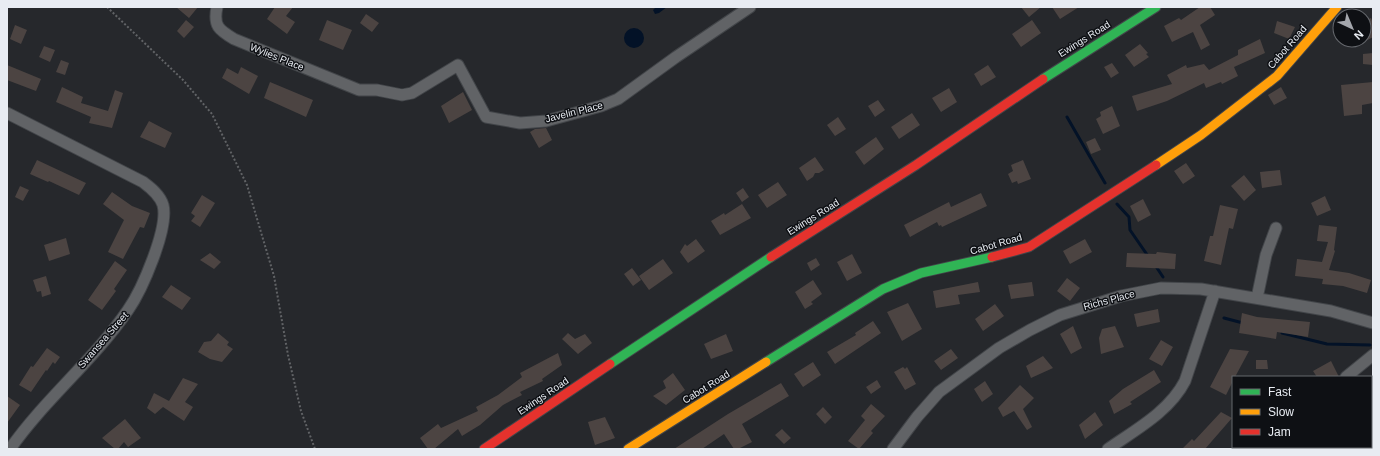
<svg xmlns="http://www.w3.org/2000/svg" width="1380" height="456" viewBox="0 0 1380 456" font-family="Helvetica,sans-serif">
<rect width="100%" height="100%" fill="#26282c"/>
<path fill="#031227" d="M 656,7 L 667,7 L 659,13 L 655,14 L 653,10 Z
M624 38a10 10 0 1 1 20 0a10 10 0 1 1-20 0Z"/>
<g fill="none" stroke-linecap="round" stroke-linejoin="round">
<path stroke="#031227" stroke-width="3" d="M 1067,117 L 1105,183
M 1117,204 L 1129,217 L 1130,230 L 1148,256
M 1155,265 L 1163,277
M 1224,318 L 1243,323
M 1282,333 L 1327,344 L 1370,345"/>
</g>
<path fill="#4c4442" d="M 176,7 L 198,7 L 189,18 Z
M 275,7 L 293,7 L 286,16 L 295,22 L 287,34 L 267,19 Z
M 1021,7 L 1041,7 L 1029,17 Z
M 1052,7 L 1079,7 L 1060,19 Z
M 1200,7 L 1210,7 L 1215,15 L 1200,25 L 1210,45 L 1201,50 L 1193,32 L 1172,42 L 1164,26 L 1179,18 L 1181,20 Z
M 366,14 L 379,23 L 372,32 L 360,23 Z
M 1371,18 L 1373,23 L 1373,37 L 1364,42 L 1364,21 Z
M 186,20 L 194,27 L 184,38 L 177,31 Z
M 327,20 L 352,30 L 343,50 L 319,40 Z
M 1032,20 L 1041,33 L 1021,47 L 1012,34 Z
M 1277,21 L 1295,27 L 1289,39 L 1274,33 Z
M 15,25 L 27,30 L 21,44 L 10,39 Z
M 1260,39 L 1265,53 L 1234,67 L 1238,76 L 1222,84 L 1221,82 L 1206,88 L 1204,83 L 1167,101 L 1137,111 L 1132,96 L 1172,84 L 1167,75 L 1186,65 L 1187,68 L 1204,64 L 1209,70 L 1238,55 L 1238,50 Z
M 1140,44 L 1148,53 L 1146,54 L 1149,57 L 1134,67 L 1125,55 Z
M 44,46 L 55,50 L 50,62 L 39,57 Z
M 1373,53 L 1373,65 L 1363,64 L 1363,54 Z
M 61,60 L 69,63 L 65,75 L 56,72 Z
M 1112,63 L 1119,73 L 1111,78 L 1104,67 Z
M 7,65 L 41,79 L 36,91 L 7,80 Z
M 988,65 L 996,77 L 981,86 L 974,74 Z
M 241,67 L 258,76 L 249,94 L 222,78 L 227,68 L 238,74 Z
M 270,82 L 313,100 L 306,117 L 264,98 Z
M 1373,82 L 1373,103 L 1362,105 L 1362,114 L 1344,116 L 1341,85 Z
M 62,87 L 83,97 L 81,103 L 108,111 L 115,90 L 123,93 L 112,128 L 89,123 L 91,117 L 56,102 Z
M 1281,87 L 1287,98 L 1274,105 L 1268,95 Z
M 949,88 L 957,102 L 941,112 L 932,98 Z
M 463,92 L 472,110 L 449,123 L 441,106 Z
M 878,100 L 885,110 L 875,117 L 868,106 Z
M 1112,106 L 1120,126 L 1103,134 L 1096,119 L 1101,116 L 1100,112 Z
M 912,113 L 920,125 L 899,139 L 891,127 Z
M 838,117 L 846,129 L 835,136 L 827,125 Z
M 149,121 L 172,133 L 165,148 L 140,137 Z
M 546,128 L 552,140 L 539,148 L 530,132 L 535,129 Z
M 876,137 L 884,149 L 864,165 L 855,152 Z
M 1095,138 L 1101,150 L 1091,154 L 1086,142 Z
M 815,157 L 824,170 L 819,173 L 815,173 L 813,177 L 807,181 L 799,168 Z
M 37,160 L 86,183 L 79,195 L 49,181 L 48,182 L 30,174 Z
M 1023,160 L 1031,179 L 1018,184 L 1017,181 L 1012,183 L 1008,174 L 1013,171 L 1011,165 Z
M 1186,163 L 1195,176 L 1183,184 L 1174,171 Z
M 1280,170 L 1282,185 L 1262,188 L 1260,172 Z
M 1244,175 L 1256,190 L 1244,201 L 1231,186 Z
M 778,182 L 787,195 L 767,208 L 758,195 Z
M 20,186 L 29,190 L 23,201 L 15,197 Z
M 743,188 L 749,197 L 742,202 L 736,193 Z
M 112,192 L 132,206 L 150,213 L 144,228 L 140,227 L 123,259 L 108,252 L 124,220 L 103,204 Z
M 981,193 L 987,206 L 942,227 L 941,225 L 939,226 L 937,222 L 910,237 L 904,225 L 949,202 L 951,207 Z
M 202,195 L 215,203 L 200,227 L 191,221 L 195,216 L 191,213 Z
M 1325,196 L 1331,210 L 1317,216 L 1311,203 Z
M 1143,199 L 1151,215 L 1138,222 L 1130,206 Z
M 742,204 L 751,218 L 720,235 L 711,221 L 724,213 L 725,215 Z
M 1220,205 L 1238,209 L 1233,229 L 1229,228 L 1221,265 L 1204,261 L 1210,236 L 1213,236 Z
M 1319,225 L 1337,227 L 1334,250 L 1335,251 L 1329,270 L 1349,273 L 1371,280 L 1367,293 L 1343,286 L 1322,284 L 1323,279 L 1295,276 L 1297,259 L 1322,262 L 1328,242 L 1317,241 Z
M 66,238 L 70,254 L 49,261 L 44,245 Z
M 696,239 L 705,251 L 688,263 L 680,252 L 685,244 L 687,246 Z
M 1085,239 L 1092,252 L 1070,264 L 1063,251 Z
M 1157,252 L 1176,254 L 1175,269 L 1126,267 L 1127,253 L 1156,254 Z
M 210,253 L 221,262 L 214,269 L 200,260 Z
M 852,254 L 862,273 L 847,281 L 837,262 Z
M 816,258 L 820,265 L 811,271 L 807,263 Z
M 663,259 L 673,273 L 649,290 L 639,276 Z
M 115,261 L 127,270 L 114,289 L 116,291 L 102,310 L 88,300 Z
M 632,268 L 641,280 L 633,286 L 624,274 Z
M 46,276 L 51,294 L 42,297 L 41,291 L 37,292 L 33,280 Z
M 1067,278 L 1080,288 L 1070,301 L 1057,291 Z
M 813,280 L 822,294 L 811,302 L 813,304 L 805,309 L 795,292 Z
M 978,282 L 980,292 L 958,295 L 960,304 L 936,308 L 933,291 Z
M 1032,282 L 1034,296 L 1011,299 L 1008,285 Z
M 171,285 L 191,298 L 182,310 L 162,297 Z
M 908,303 L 922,329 L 902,341 L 887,312 Z
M 995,304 L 1004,316 L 983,331 L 975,319 Z
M 1158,309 L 1160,322 L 1137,327 L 1134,314 Z
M 1242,313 L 1257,317 L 1310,322 L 1308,337 L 1277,332 L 1276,339 L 1239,333 Z
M 873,321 L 881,333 L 835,364 L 827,352 L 856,335 L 855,333 Z
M 1073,326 L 1082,348 L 1071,354 L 1060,334 Z
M 1115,326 L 1124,347 L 1101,354 L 1099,338 L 1102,329 Z
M 218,333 L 229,342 L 227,345 L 233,349 L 222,362 L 210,359 L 198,352 L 204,342 L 211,341 Z
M 568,333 L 575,339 L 585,334 L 592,343 L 578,354 L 562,339 Z
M 726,334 L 733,351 L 711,359 L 704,344 Z
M 1161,340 L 1173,347 L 1162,366 L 1149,359 Z
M 47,348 L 60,357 L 55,364 L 53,362 L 47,371 L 46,370 L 31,392 L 19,385 L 31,366 L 33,367 Z
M 951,349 L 958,358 L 941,370 L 934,361 Z
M 1230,349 L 1249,351 L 1235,377 L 1233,377 L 1233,381 L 1226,395 L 1210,387 Z
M 558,353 L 562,365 L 542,379 L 543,381 L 520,392 L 522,395 L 503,405 L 480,425 L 462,436 L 458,429 L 434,449 L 428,449 L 420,438 L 438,424 L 441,428 L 478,411 L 476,407 L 498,395 L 522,377 L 520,373 Z
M 1043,356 L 1053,368 L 1031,378 L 1026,366 Z
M 1256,360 L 1267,360 L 1268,369 L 1256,369 Z
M 1331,361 L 1339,377 L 1317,377 L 1313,371 Z
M 813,362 L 821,375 L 803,387 L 794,374 Z
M 903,367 L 905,369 L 907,367 L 916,384 L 905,390 L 894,372 Z
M 1154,370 L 1161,382 L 1130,402 L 1132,404 L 1114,414 L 1109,401 L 1123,389 Z
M 673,373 L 685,390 L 666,405 L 653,396 L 666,388 L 663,381 Z
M 183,378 L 198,384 L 185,402 L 193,407 L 184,421 L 163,407 L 155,414 L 147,408 L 154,393 L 169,401 Z
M 877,380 L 881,387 L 871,394 L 866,387 Z
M 985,381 L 993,394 L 982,402 L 974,389 Z
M 781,383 L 789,396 L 742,424 L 752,442 L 738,449 L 734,449 L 724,434 L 702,449 L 674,449 L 728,414 Z
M 1020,385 L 1034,398 L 1023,409 L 1032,427 L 1027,430 L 1014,411 L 1003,417 L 998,408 Z
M 7,396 L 20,405 L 7,423 Z
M 871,404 L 885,416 L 871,431 L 873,433 L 859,449 L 848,441 L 865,420 L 861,416 Z
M 823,407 L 832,417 L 825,424 L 816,414 Z
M 1095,412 L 1103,425 L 1085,439 L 1079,425 Z
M 1221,412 L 1232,418 L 1205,449 L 1182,449 L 1192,439 L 1194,441 Z
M 605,417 L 615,438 L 595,445 L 588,422 Z
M 125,419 L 141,438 L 128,447 L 124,442 L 118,449 L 115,449 L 102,438 Z
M 782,429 L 791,438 L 784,444 L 775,435 Z"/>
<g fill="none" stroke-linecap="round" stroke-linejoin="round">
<g stroke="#424549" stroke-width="13">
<path id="street" d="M 217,7 C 213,26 219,30 234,39 L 359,90 L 377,90 L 402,95 L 412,93 L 458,65 L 486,117 L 520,123 L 546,121 L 601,106 L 618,99 L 676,57 L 750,7
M 7,113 L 143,182 C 151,188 160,195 163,205 C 169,228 142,290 128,310 C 94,360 45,399 10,449
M 1257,298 L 1266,255 L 1276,228
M 1346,377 L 1373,355
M 893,449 L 917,417 L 939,392 L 999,348 L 1030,330 L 1060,315 L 1121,296 L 1161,288 L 1201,289 L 1331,311 L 1373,323
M 1108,449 C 1135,430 1169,412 1185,381 L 1215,291
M 1244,449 L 1247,447"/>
</g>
<g stroke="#424549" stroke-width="11">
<path id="fast" d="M 1043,79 L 1156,7
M 766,362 L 883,289 L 921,273 L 992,257
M 610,364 L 771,257"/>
</g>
<g stroke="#424549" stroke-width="11">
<path id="slow" d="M 1156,165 L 1201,135 L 1277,76 L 1337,7
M 628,449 L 766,362"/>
</g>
<g stroke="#424549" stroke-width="11">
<path id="jam" d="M 771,257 L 916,165 L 1043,79
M 992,257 L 1029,247 L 1156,165
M 484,449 L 610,364"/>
</g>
<path stroke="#616366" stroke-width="2" stroke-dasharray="2 2" stroke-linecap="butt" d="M 107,7 L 183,80 L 212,114 L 247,185 L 274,276 L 288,355 L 301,411 L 315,449"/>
<use href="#street" stroke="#616366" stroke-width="11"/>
<use href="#fast" stroke="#30b455" stroke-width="9"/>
<use href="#slow" stroke="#ff9f0a" stroke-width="9"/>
<use href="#jam" stroke="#e5322d" stroke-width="9"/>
</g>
<g text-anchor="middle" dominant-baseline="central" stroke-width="3" stroke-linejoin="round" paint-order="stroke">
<g font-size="10" fill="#e8ecf2" stroke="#0e1014">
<text transform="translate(1084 39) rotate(-32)">Ewings Road</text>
<text transform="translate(1287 47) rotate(-49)">Cabot Road</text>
<text transform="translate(277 57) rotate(22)">Wylies Place</text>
<text transform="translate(574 112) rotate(-14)">Javelin Place</text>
<text transform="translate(813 217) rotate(-32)">Ewings Road</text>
<text transform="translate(996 244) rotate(-16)">Cabot Road</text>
<text transform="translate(1109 300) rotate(-15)">Richs Place</text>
<text transform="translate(103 340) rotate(-49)">Swansea Street</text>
<text transform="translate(706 387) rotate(-32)">Cabot Road</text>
<text transform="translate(543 396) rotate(-34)">Ewings Road</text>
</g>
</g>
<rect width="1380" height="456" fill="none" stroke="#e8ecf2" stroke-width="16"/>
<rect x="1232" y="376" width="140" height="72" fill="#0e1014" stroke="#65686d"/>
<rect x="1240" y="389" width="20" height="6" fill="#30b455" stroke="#65686d"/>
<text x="1268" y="396" font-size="12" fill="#e8ecf2">Fast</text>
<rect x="1240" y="409" width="20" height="6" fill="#ff9f0a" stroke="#65686d"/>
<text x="1268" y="416" font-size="12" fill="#e8ecf2">Slow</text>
<rect x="1240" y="429" width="20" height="6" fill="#e5322d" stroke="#65686d"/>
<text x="1268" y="436" font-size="12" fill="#e8ecf2">Jam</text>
<g transform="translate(1352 28) rotate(136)"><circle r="19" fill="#0e1014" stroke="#65686d"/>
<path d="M0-3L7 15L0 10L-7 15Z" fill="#a4a7ad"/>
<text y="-6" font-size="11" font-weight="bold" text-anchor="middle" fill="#e8ecf2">N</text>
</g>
</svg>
